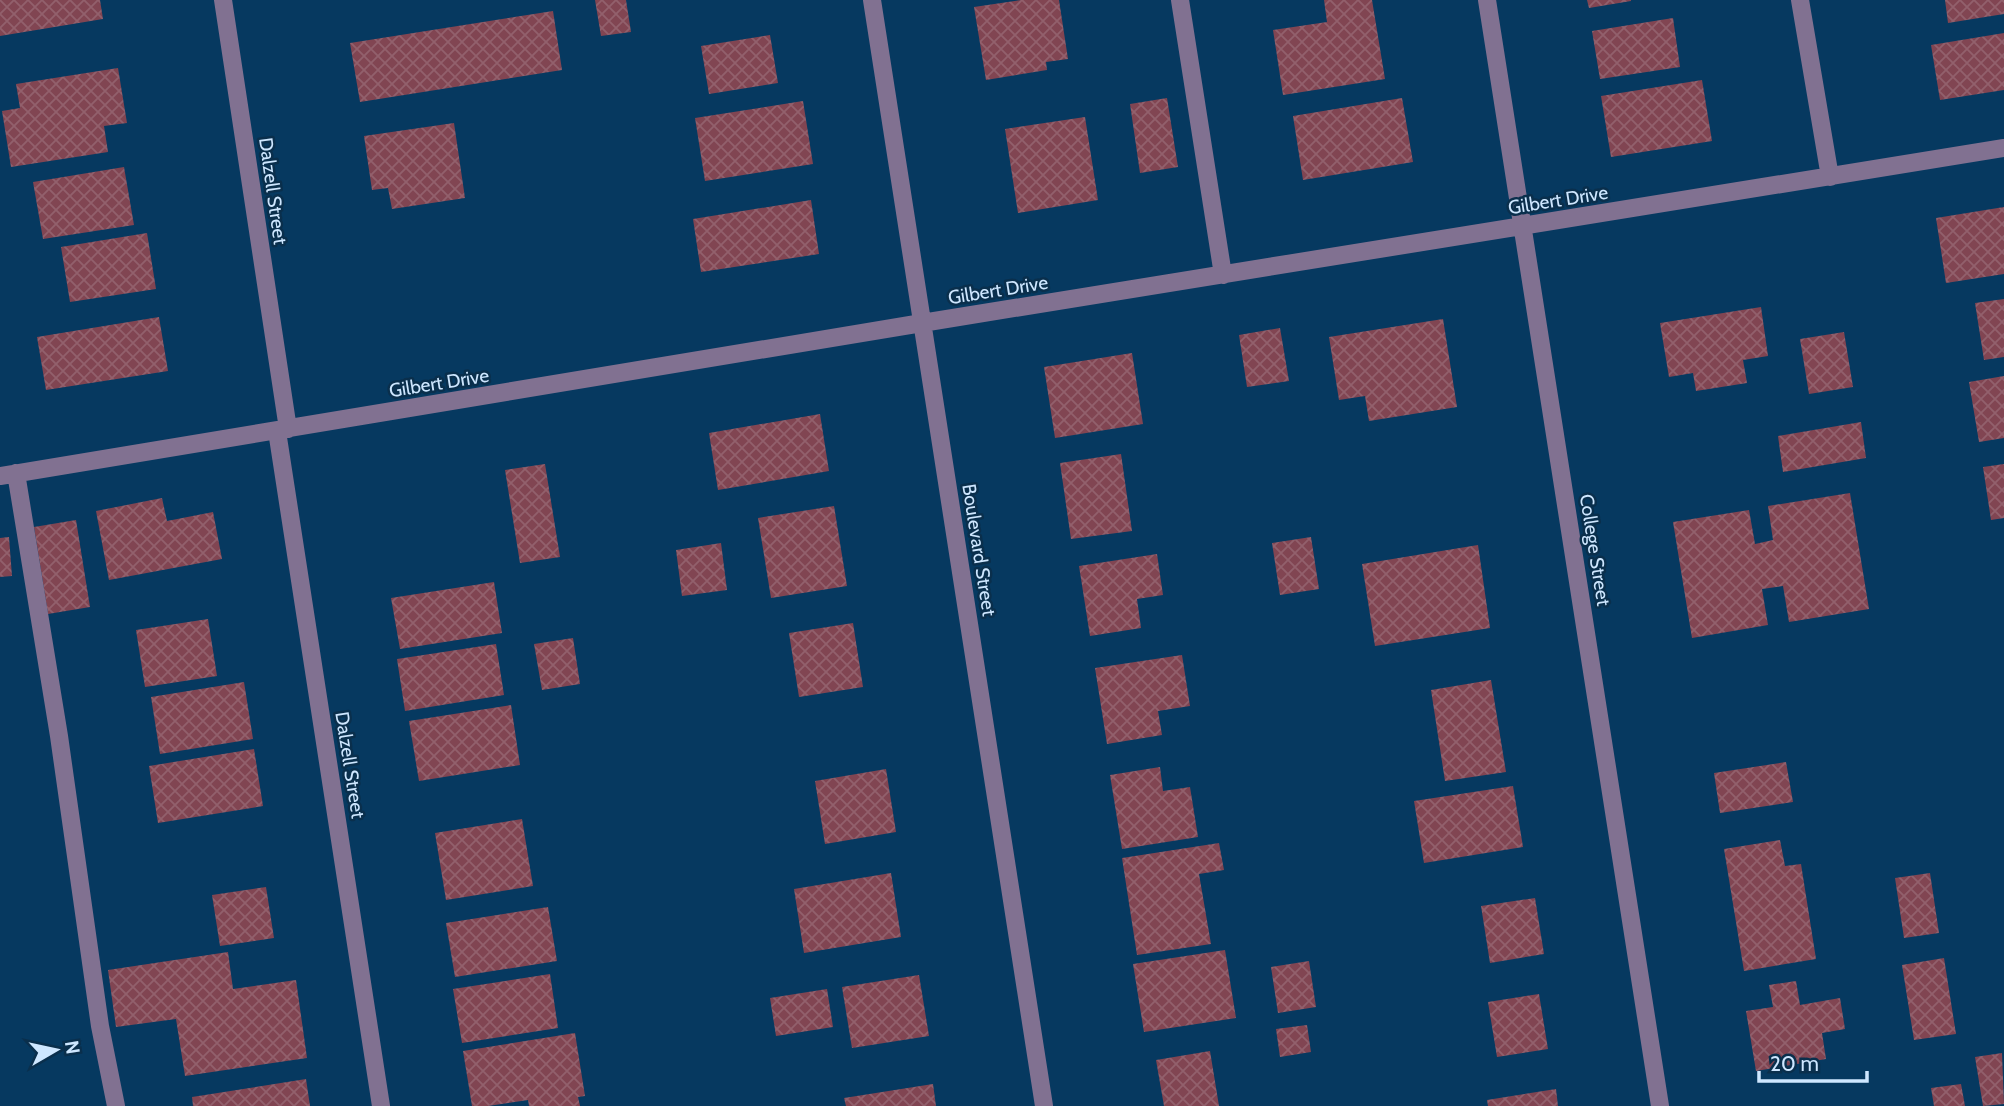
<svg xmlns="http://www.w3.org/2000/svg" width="2004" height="1106" viewBox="0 0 2004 1106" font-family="Cabin,sans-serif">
<defs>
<pattern id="building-cross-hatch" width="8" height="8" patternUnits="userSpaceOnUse" patternTransform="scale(1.75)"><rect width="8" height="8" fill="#814552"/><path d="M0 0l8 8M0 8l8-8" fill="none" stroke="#92606c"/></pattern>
</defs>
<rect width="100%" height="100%" fill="#063960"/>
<path fill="url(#building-cross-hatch)" d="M 0,0 L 100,0 L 103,19 L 0,36 Z
M 595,0 L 626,0 L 631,32 L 601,36 Z
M 1021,0 L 1059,0 L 1068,59 L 1046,62 L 1047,70 L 986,80 L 974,7 Z
M 1324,0 L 1372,0 L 1385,79 L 1283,95 L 1273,30 L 1327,22 Z
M 1587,0 L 1631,0 L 1631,1 L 1589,8 Z
M 1945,0 L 2004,0 L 2004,14 L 1948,23 Z
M 553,11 L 562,70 L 360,102 L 350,43 Z
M 1673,18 L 1680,67 L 1600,79 L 1592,31 Z
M 2004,33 L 2004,90 L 1940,100 L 1931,45 Z
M 770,35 L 778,83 L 709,94 L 701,46 Z
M 118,68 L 127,123 L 104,126 L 108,152 L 11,167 L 2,111 L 20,108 L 16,84 Z
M 1702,80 L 1712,141 L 1611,157 L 1601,96 Z
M 1167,98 L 1178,167 L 1140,173 L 1130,104 Z
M 1402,98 L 1413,162 L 1303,180 L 1293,116 Z
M 803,101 L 813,164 L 705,181 L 695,118 Z
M 1085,117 L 1098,200 L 1018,213 L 1005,129 Z
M 454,123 L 465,198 L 392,209 L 388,188 L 372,190 L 364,136 Z
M 124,167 L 134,225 L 43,239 L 33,182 Z
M 811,200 L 819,254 L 701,272 L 693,219 Z
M 2004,207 L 2004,274 L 1946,283 L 1936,218 Z
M 147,233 L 156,289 L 70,302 L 61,247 Z
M 2004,299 L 2004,357 L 1984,360 L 1975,303 Z
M 1761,307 L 1768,356 L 1743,360 L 1747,383 L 1696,391 L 1693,373 L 1669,377 L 1660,323 Z
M 159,317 L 168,371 L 46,390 L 37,337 Z
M 1443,319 L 1457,407 L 1369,421 L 1365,396 L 1339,400 L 1329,337 Z
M 1280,328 L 1289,381 L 1247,387 L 1239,335 Z
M 1844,332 L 1853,387 L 1809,394 L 1800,339 Z
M 1132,353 L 1143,424 L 1055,438 L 1044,367 Z
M 2004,376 L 2004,438 L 1979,442 L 1969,382 Z
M 820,414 L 829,471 L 718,490 L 709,433 Z
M 1861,422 L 1866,458 L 1783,472 L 1778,436 Z
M 1121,454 L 1132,531 L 1071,539 L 1060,463 Z
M 545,464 L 560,557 L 520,563 L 505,470 Z
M 2004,464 L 2004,518 L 1991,520 L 1983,467 Z
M 1850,493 L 1869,609 L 1789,622 L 1783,586 L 1762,589 L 1768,625 L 1692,638 L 1673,522 L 1749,510 L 1755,544 L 1773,540 L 1768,506 Z
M 162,498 L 167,521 L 213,512 L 222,559 L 109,580 L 96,511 Z
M 834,506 L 847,586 L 771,598 L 758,518 Z
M 76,520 L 90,607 L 48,614 L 34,527 Z
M 9,537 L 12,576 L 0,577 L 0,538 Z
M 1311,537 L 1319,589 L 1280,595 L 1272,543 Z
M 721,543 L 727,590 L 682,596 L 676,550 Z
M 1478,545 L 1490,628 L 1375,646 L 1362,564 Z
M 1157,554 L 1163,595 L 1137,599 L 1141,628 L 1090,636 L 1079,566 Z
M 494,582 L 502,633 L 400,649 L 391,598 Z
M 208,619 L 217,676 L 145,687 L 136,630 Z
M 853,623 L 863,687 L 799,697 L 789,633 Z
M 573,638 L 580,684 L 542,690 L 534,644 Z
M 496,644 L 504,695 L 405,711 L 397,659 Z
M 1182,655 L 1190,706 L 1158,711 L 1162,735 L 1107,744 L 1095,668 Z
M 1491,680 L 1506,772 L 1445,781 L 1431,690 Z
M 244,682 L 253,739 L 160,754 L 151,697 Z
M 511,705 L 520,765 L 419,781 L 409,721 Z
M 254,749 L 263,806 L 158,823 L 149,766 Z
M 1786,762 L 1793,802 L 1720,813 L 1714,773 Z
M 1160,767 L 1163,791 L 1190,787 L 1198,837 L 1122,849 L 1110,775 Z
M 886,769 L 896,832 L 825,844 L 815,781 Z
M 1513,786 L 1523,847 L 1424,863 L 1414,801 Z
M 522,819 L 533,886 L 446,900 L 435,833 Z
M 1780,840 L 1785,866 L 1801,864 L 1816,959 L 1744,971 L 1724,849 Z
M 1219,843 L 1224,870 L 1199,874 L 1211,944 L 1137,955 L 1122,858 Z
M 891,873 L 901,937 L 804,953 L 794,889 Z
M 1930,873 L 1939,933 L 1904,938 L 1895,878 Z
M 266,887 L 274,938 L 220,946 L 212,895 Z
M 1535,898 L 1544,954 L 1490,963 L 1481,906 Z
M 548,907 L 557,961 L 455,977 L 446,923 Z
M 1225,950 L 1236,1018 L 1144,1032 L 1133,964 Z
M 228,952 L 233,989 L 296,980 L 307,1058 L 185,1076 L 176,1019 L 116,1027 L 108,970 Z
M 1944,958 L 1956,1034 L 1914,1040 L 1902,965 Z
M 1309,961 L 1316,1007 L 1278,1013 L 1271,967 Z
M 550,974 L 558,1028 L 462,1043 L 453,989 Z
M 919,975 L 929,1036 L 852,1048 L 842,987 Z
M 1796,981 L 1800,1005 L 1840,998 L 1845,1029 L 1822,1033 L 1826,1059 L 1756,1071 L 1746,1011 L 1773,1007 L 1769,985 Z
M 827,989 L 833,1027 L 776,1036 L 770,998 Z
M 1539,994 L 1548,1049 L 1497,1057 L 1488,1002 Z
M 1307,1025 L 1311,1052 L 1280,1057 L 1276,1029 Z
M 575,1033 L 585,1096 L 578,1097 L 580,1106 L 529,1106 L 528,1100 L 488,1106 L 472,1106 L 463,1051 Z
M 1210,1051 L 1219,1106 L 1164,1106 L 1156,1060 Z
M 2002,1053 L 2004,1104 L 1983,1106 L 1975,1057 Z
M 306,1079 L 310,1106 L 193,1106 L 192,1097 Z
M 933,1084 L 936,1106 L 846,1106 L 844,1098 Z
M 1961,1084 L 1965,1106 L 1934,1106 L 1931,1088 Z
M 1556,1089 L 1558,1106 L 1488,1106 L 1487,1100 Z"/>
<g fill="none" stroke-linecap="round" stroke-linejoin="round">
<path stroke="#817191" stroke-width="18" d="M 223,0 L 288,429
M 872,0 L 1044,1106
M 1180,0 L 1223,275
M 1487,0 L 1660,1106
M 1800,0 L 1830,177
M 277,431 L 381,1106
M 16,473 L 59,736 L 100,1026 L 116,1106
M 0,476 L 922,323 L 2004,148"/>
</g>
<g text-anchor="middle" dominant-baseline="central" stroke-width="5" stroke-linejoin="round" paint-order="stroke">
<g font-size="19" fill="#cee7ff" stroke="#0a2f4c">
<text transform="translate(273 191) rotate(82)">Dalzell Street</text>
<text transform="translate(1558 200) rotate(-9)">Gilbert Drive</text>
<text transform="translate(998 290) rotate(-9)">Gilbert Drive</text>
<text transform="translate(439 383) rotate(-9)">Gilbert Drive</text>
<text transform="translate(979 550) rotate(81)">Boulevard Street</text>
<text transform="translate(1595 550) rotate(81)">College Street</text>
<text transform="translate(350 765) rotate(81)">Dalzell Street</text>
</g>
</g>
<g transform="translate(56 1050) rotate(81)" stroke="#0a2f4c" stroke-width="5" paint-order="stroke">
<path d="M0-5L12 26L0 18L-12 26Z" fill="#cee7ff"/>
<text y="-10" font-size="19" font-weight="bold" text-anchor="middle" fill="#cee7ff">N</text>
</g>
<path d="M1759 1071v10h108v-10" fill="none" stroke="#cee7ff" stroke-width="3.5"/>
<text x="1770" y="1071" font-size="21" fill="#cee7ff" stroke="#0a2f4c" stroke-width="5" paint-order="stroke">20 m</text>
</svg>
